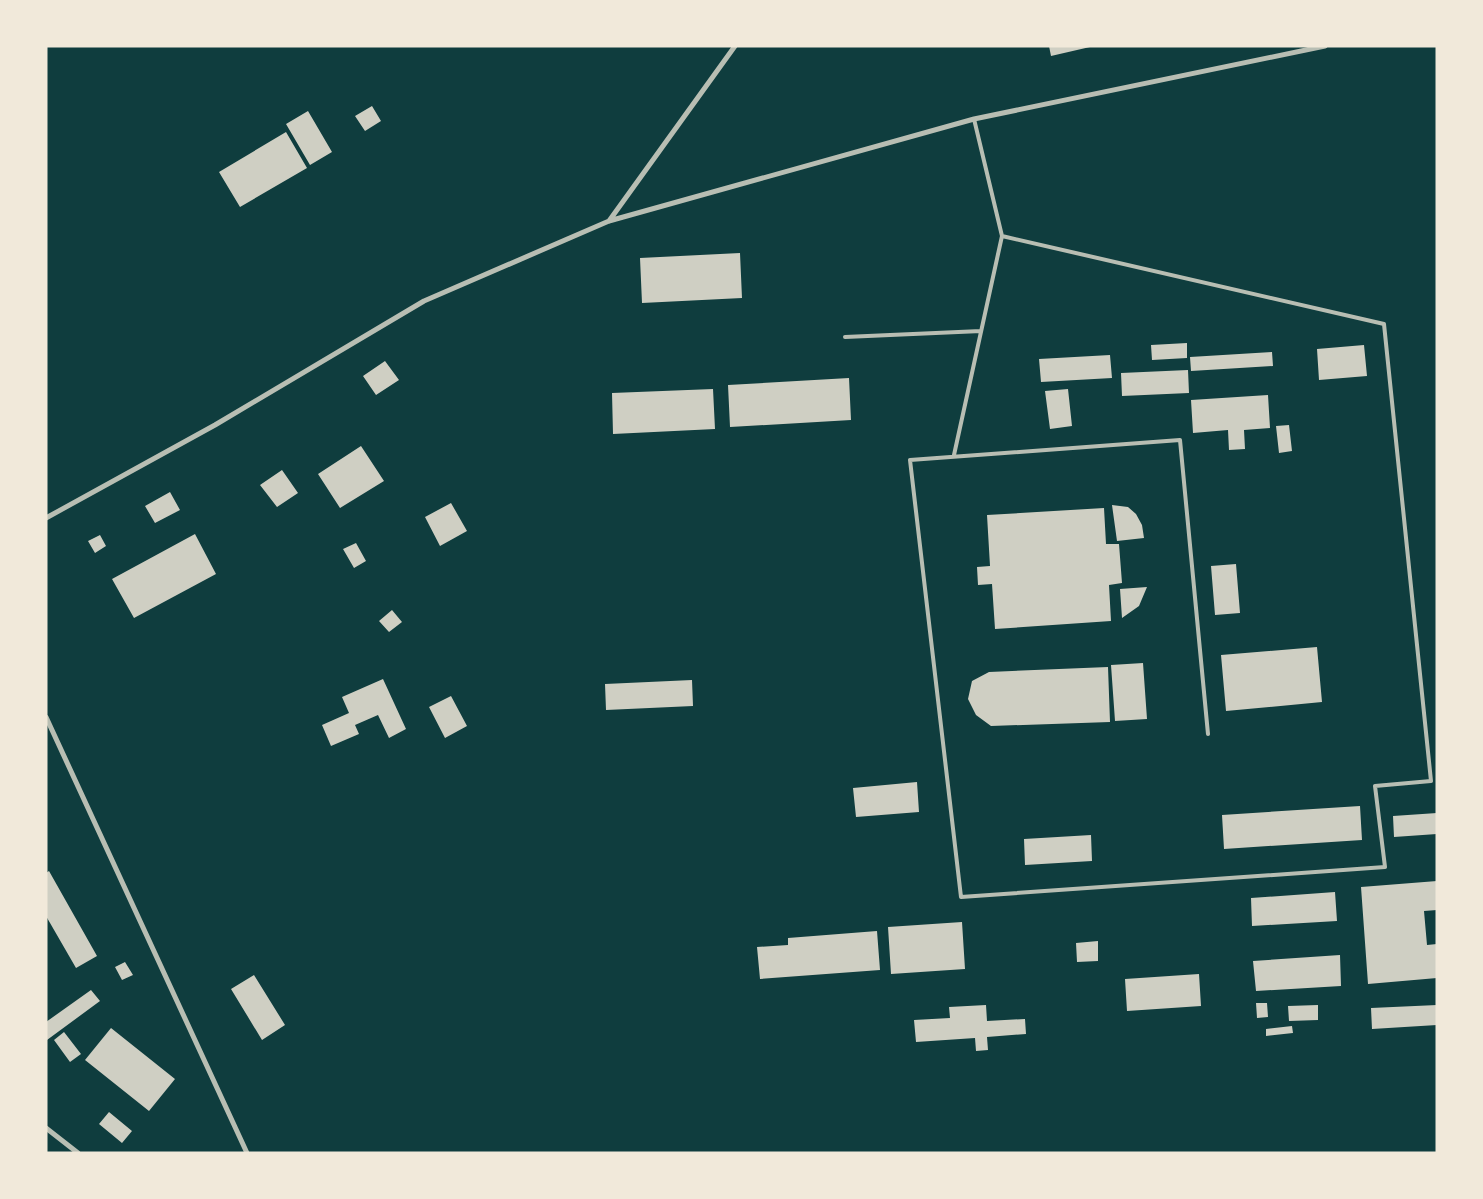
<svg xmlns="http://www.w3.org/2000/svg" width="1483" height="1199" viewBox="0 0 1483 1199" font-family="Commissioner,sans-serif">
<rect width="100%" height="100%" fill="#0f3d3e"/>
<path fill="#cfcfc3" d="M 1049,46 L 1090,46 L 1090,47 L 1051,56 Z
M 372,106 L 381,121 L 365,131 L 355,116 Z
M 308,111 L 332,152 L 310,165 L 286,124 Z
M 286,132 L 307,168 L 240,207 L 219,172 Z
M 740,253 L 742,298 L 642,303 L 640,258 Z
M 1187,343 L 1187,358 L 1152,360 L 1151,345 Z
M 1364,345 L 1367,376 L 1319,380 L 1317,349 Z
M 1272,352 L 1273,366 L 1191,371 L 1190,357 Z
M 1110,355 L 1112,378 L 1041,382 L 1039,359 Z
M 385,361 L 399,380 L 376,395 L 363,376 Z
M 1188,370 L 1189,393 L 1122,396 L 1121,373 Z
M 849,378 L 851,420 L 730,427 L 728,385 Z
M 713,389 L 715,429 L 613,434 L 612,393 Z
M 1068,389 L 1072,426 L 1050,429 L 1045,391 Z
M 1268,395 L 1270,428 L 1244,430 L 1245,449 L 1229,450 L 1228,430 L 1193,433 L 1191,400 Z
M 1289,425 L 1292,451 L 1279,453 L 1276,426 Z
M 361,446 L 384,481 L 340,508 L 318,474 Z
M 282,470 L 298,493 L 277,507 L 260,485 Z
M 170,492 L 180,510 L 155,523 L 145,506 Z
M 451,503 L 467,531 L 440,546 L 425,517 Z
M 1112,505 L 1128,507 L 1136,514 L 1142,525 L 1144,538 L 1117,541 Z
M 1104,508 L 1106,544 L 1119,544 L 1122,583 L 1109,585 L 1111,621 L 995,629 L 992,584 L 978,585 L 977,567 L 990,566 L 987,515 Z
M 195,534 L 216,574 L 134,618 L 112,579 Z
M 100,535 L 106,546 L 95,553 L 88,541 Z
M 356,543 L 366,561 L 354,568 L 343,549 Z
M 1236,564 L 1240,613 L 1215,615 L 1211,566 Z
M 1147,587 L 1139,606 L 1122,618 L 1120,589 Z
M 392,610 L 402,622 L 389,632 L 379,621 Z
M 1317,647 L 1322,702 L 1226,711 L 1221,655 Z
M 1143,663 L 1147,719 L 1115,721 L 1111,665 Z
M 1108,667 L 1110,722 L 991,726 L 976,715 L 968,699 L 972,681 L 989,672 Z
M 383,679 L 406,729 L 389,738 L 378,715 L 355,725 L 359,734 L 331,746 L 322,725 L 349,713 L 342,697 Z
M 692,680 L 693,706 L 606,710 L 605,684 Z
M 451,696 L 467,726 L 445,738 L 429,707 Z
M 917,782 L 919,812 L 856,817 L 853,788 Z
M 1360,806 L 1362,840 L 1224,849 L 1222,815 Z
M 1437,813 L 1437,834 L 1394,837 L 1393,816 Z
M 1091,835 L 1092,861 L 1025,865 L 1024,839 Z
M 49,871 L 97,956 L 76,968 L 46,916 L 46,873 Z
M 1437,881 L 1437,910 L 1424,911 L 1427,945 L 1437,944 L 1437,978 L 1368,984 L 1361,887 Z
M 1335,892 L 1337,921 L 1252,926 L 1251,898 Z
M 962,922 L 965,969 L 891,974 L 888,927 Z
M 877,931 L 880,970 L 760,979 L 757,947 L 788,945 L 788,938 Z
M 1098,941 L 1098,961 L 1077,962 L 1076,943 Z
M 1340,955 L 1341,986 L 1256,991 L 1253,961 Z
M 125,962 L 133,975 L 122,980 L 115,967 Z
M 1199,974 L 1201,1006 L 1127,1011 L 1125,979 Z
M 254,975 L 285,1025 L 262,1040 L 231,989 Z
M 91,990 L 100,1001 L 47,1040 L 46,1022 Z
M 1256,1003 L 1267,1003 L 1268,1017 L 1257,1018 Z
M 986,1005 L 987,1021 L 1025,1019 L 1026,1034 L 987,1037 L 988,1050 L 976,1051 L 975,1038 L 916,1042 L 914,1020 L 950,1018 L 949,1007 Z
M 1318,1005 L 1318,1020 L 1289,1021 L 1288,1006 Z
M 1437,1005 L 1437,1025 L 1372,1029 L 1371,1008 Z
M 1292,1026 L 1293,1033 L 1266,1036 L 1266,1029 Z
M 111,1028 L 175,1079 L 149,1111 L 85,1060 Z
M 64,1032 L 81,1054 L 70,1062 L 54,1040 Z
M 109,1112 L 132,1131 L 122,1143 L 99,1124 Z"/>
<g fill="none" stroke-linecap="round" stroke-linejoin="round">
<path stroke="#b8beb3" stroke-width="4" d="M 974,119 L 1002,236 L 1384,324 L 1431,781 L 1375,786 L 1385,867 L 961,897 L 910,460 L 1180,440 L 1208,734
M 845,337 L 981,331
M 954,455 L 1002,236"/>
<path stroke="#b8beb3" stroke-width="5" d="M 609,221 L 735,46
M 46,518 L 215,425 L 424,301 L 609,221 L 974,119 L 1325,46
M 46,717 L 247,1153
M 46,1128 L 78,1153"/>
</g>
<rect width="1483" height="1199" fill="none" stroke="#f1e9da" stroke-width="95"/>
</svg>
